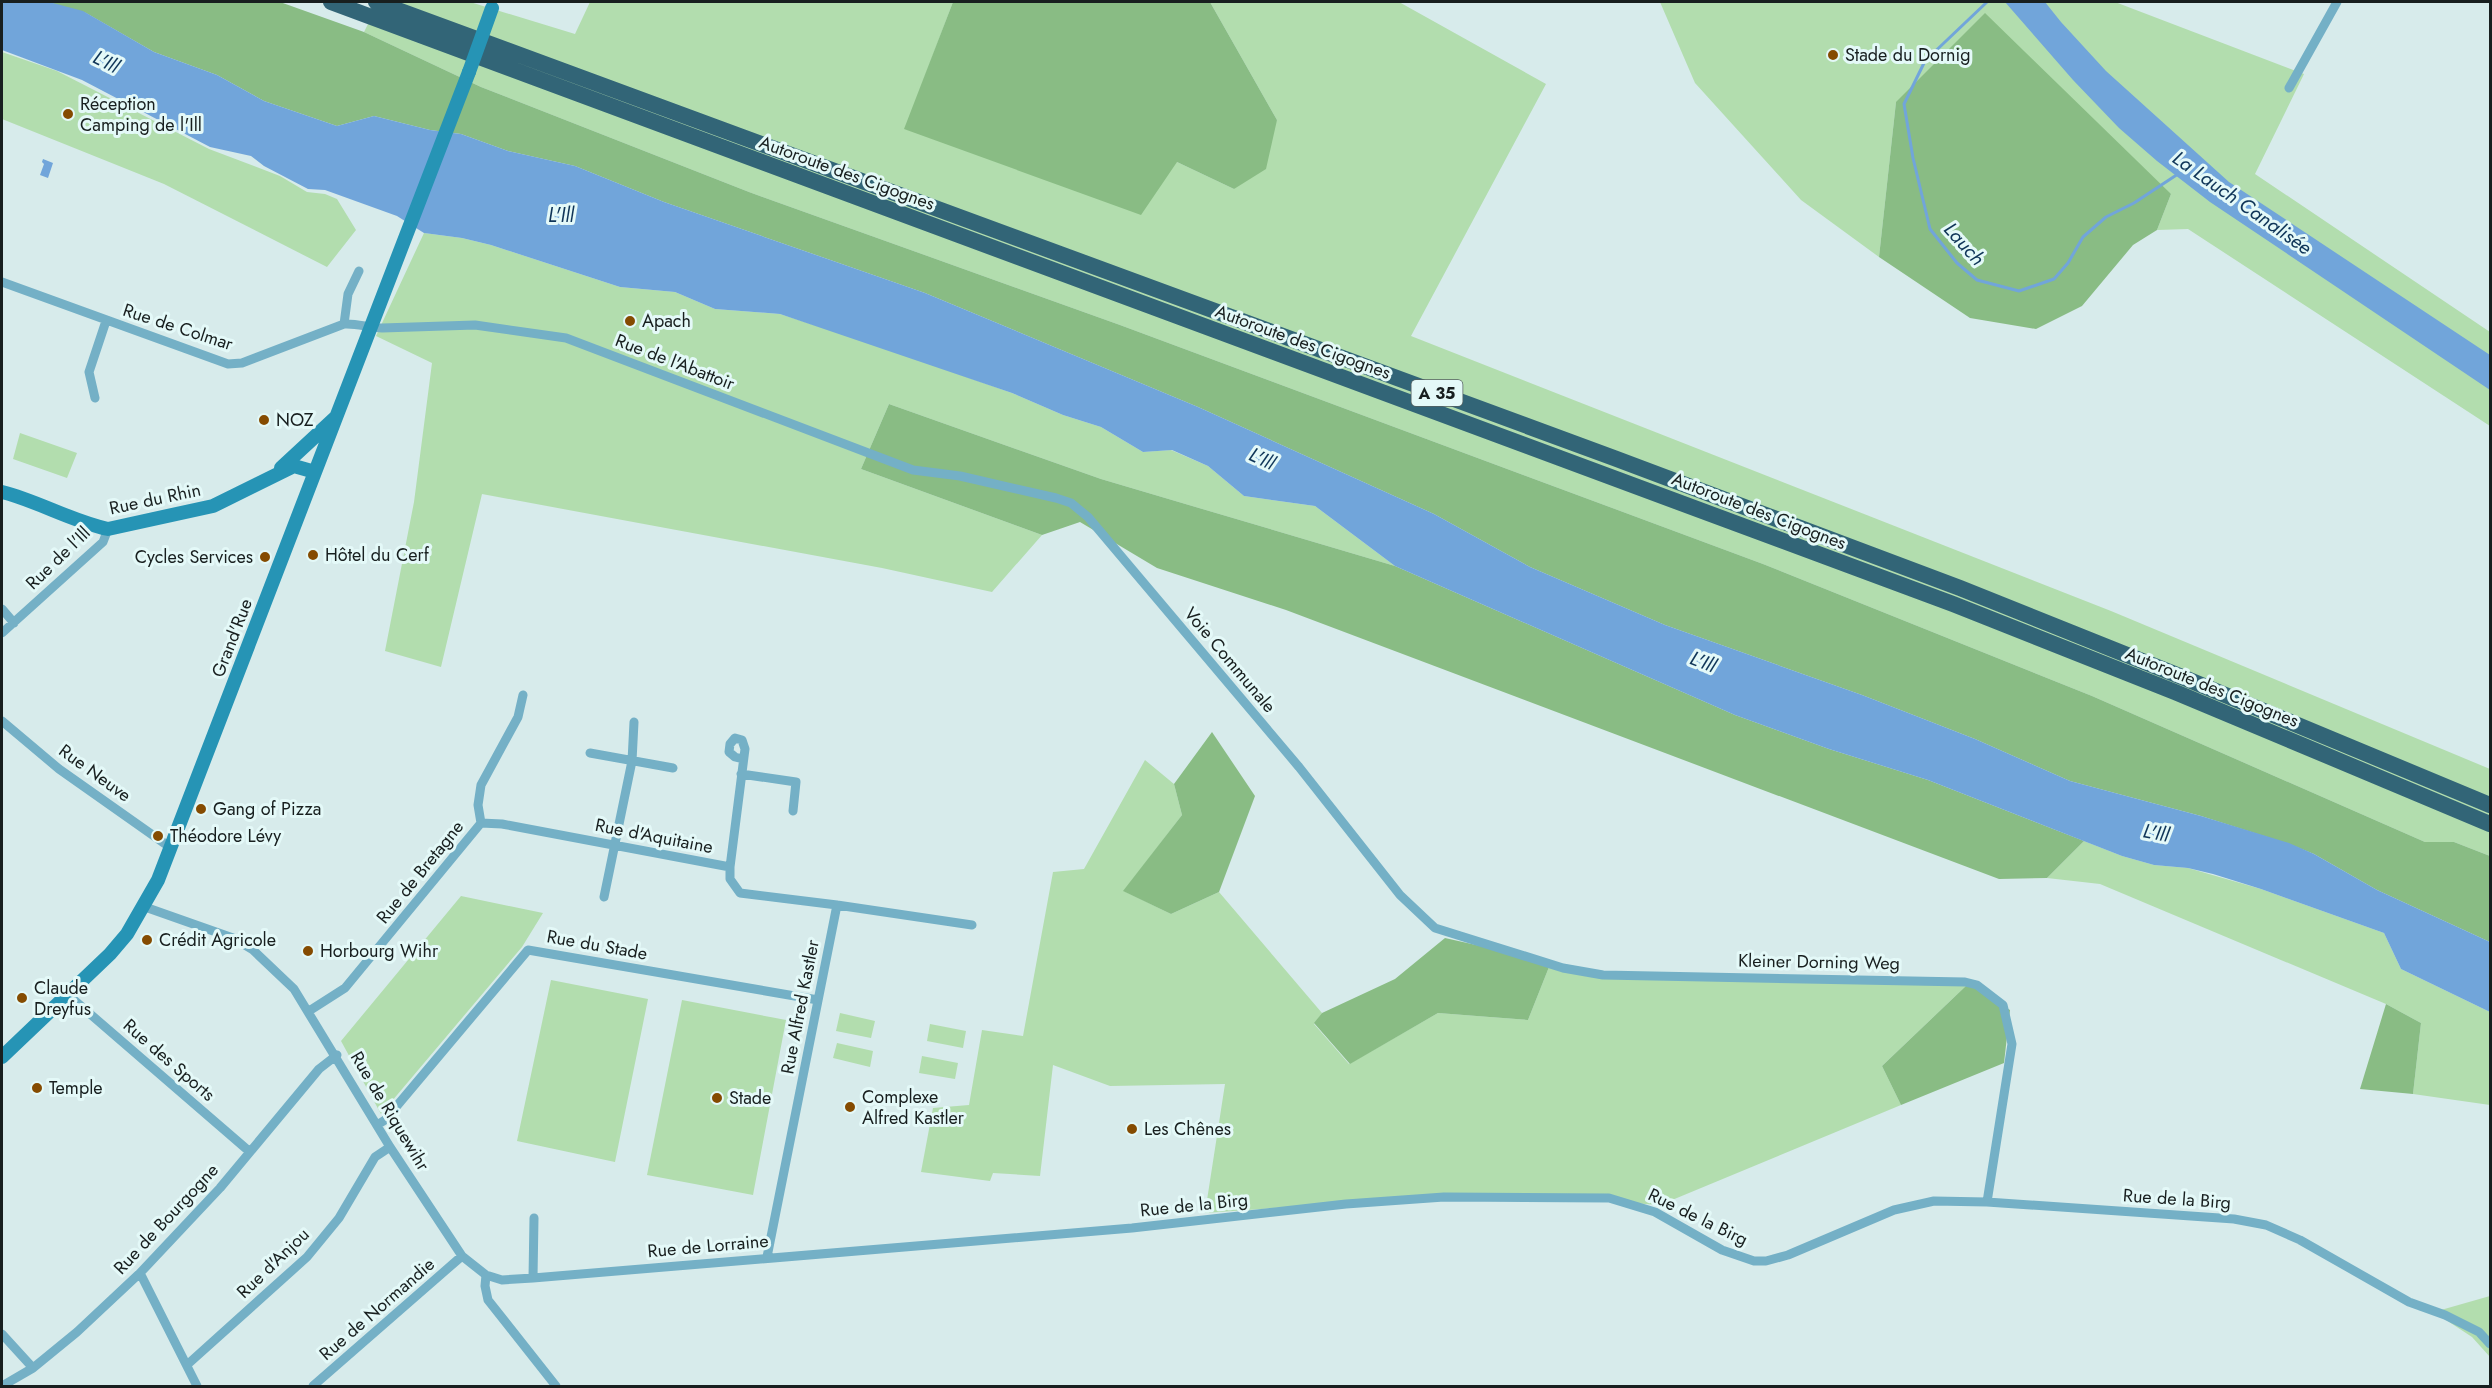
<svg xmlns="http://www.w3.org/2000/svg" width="2492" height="1388" viewBox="0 0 2492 1388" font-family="Jost,sans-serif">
<rect width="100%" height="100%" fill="#d7ebeb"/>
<path fill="#b2ddae" d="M 379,2 L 470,2 L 575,34 L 590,2 L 953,2 L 905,129 L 1177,162 L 1234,189 L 1277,120 L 1210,2 L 1399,2 L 1546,84 L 1411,336 L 2111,611 L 2490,769 L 2490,856 L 2454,842 L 2425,842 L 2092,696 L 1763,564 L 1120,325 L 749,192 L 481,87 L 364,32 Z
M 1660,2 L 2115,2 L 2304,74 L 2255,174 L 2490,332 L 2490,426 L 2188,229 L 2157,230 L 2171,194 L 1896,102 L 1879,257 L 1801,200 L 1695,83 Z
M 2,52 L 57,71 L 209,149 L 280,176 L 307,192 L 325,194 L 337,199 L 356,230 L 327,267 L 164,184 L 2,119 Z
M 424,233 L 462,238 L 491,245 L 620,287 L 675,292 L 715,309 L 780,314 L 879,346 L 1012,393 L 1063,415 L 1101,427 L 1143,452 L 1171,450 L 1208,466 L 1244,496 L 1315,506 L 1395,566 L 1101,479 L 889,404 L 861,469 L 1042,535 L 992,592 L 882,568 L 482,494 L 441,667 L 385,651 L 414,502 L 432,363 L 376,336 Z
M 20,433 L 77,453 L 67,478 L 13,459 Z
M 1145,760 L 1174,784 L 1182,815 L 1124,891 L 1171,914 L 1219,892 L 1322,1013 L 1314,1024 L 1349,1064 L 1438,1013 L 1528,1020 L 1551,962 L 1608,973 L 1968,984 L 1882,1066 L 1901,1105 L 1660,1205 L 1482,1193 L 1205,1213 L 1225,1084 L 1110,1086 L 1053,1065 L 1040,1176 L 993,1173 L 990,1181 L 921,1172 L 933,1108 L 969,1105 L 982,1030 L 1023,1036 L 1053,872 L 1084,869 Z
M 2084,841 L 2122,856 L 2154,865 L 2188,868 L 2261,889 L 2384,933 L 2401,969 L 2490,1012 L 2490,1105 L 2413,1094 L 2421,1023 L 2386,1004 L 2100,884 L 2047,878 Z
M 461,896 L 543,913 L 522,947 L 381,1114 L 341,1041 Z
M 551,980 L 648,999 L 615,1162 L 517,1141 Z
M 682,1000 L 786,1020 L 753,1195 L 647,1175 Z
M 840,1013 L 875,1021 L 871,1038 L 836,1031 Z
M 930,1024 L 966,1031 L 963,1048 L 927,1041 Z
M 837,1043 L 873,1051 L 870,1067 L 833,1058 Z
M 922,1056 L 958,1063 L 955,1079 L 919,1073 Z
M 2490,1296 L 2490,1357 L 2472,1337 L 2434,1312 Z"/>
<path fill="#89bc84" d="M 47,2 L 280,2 L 364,32 L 481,87 L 749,192 L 1120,325 L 1763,564 L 2092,696 L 2425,842 L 2454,842 L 2490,856 L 2490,942 L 2377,890 L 2314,854 L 2289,844 L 2201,816 L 2070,781 L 1975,739 L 1862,695 L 1665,625 L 1530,567 L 1434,514 L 1198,407 L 925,293 L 664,202 L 575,166 L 508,151 L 461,134 L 430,130 L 374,116 L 337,126 L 264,101 L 217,75 L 154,52 L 86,13 Z
M 953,2 L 1210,2 L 1277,120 L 1266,169 L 1234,189 L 1177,162 L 1141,215 L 904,129 Z
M 1985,13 L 2171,194 L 2157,230 L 2133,245 L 2082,306 L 2036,329 L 1970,318 L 1879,257 L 1896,102 Z
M 889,404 L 1101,479 L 1395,566 L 1735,715 L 1829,749 L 1928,780 L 2084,841 L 2047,878 L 1999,879 L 1286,610 L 1157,568 L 1080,522 L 1042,535 L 861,469 Z
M 1212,732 L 1255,796 L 1219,892 L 1171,914 L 1123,891 L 1182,815 L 1174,784 Z
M 1445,938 L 1551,962 L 1528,1020 L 1438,1013 L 1350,1064 L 1314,1023 L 1322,1013 L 1395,979 Z
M 1968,984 L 2010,1010 L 2004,1063 L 1901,1105 L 1882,1066 Z
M 2386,1004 L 2421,1023 L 2413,1094 L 2360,1089 Z"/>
<path fill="#71a5da" d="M 2,2 L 49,2 L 83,11 L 154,52 L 217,75 L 264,101 L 337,126 L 374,116 L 430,130 L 461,134 L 508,151 L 575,166 L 664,202 L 925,293 L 1198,407 L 1434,514 L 1530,567 L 1665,625 L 1862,695 L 1975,739 L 2070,781 L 2201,816 L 2289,843 L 2314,854 L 2377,890 L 2490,942 L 2490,1012 L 2401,969 L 2384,933 L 2261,889 L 2213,874 L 2188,868 L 2154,865 L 2122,856 L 1928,780 L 1829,749 L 1735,715 L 1395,566 L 1315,506 L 1244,496 L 1208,466 L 1172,450 L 1143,452 L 1101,427 L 1063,415 L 1012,393 L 780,314 L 715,309 L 675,292 L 620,287 L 491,245 L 462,238 L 424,233 L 397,216 L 325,190 L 308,189 L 264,166 L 251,156 L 210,147 L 82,80 L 2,50 Z
M 2005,2 L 2045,2 L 2061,22 L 2106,71 L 2229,182 L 2490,355 L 2490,390 L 2210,202 L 2157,161 L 2119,128 L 2073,80 Z
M 43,159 L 53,163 L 48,178 L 40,175 L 44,164 L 42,162 Z"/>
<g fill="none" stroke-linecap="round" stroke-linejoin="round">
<path stroke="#71a5da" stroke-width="3" d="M 1987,2 L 1925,61 L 1904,104 L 1913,158 L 1930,229 L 1957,263 L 1977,280 L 2019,291 L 2054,279 L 2068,263 L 2083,237 L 2106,217 L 2134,203 L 2178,174"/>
<path stroke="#74b0c6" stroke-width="9" d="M 2289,88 L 2337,2
M 2,282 L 228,364 L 242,363 L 344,324 C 357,323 369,328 382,328 L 475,325 L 566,338 L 913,470 L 960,476 L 1056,498 L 1071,503 L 1088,517 L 1299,767 L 1400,895 L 1435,928 L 1563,968 L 1603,975 L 1965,982 L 1977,985 L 2003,1005 L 2012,1044 L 1987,1202
M 344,324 L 348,294 L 359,271
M 95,398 L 89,372 L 106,321
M 2,609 L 14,623
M 2,633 L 103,542 L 108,529
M 2,721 L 59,769 L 171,848
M 590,753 L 673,768
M 741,774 L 796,782 L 793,811
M 481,823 L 502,824 L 730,867 L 730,879 L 740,893 L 837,905 L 972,925
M 730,867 L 745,749 L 742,740 L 735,738 L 730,744 L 729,752 L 735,757 L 743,759
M 604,897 L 632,761 L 634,722
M 145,907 L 233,938 L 253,950 L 294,989 L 390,1147 L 462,1256 L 486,1275 L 485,1286 L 488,1300 L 556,1386
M 67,994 L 250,1152
M 309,1011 L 345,988 L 481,823 L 478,805 L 481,785 L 518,717 L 523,695
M 377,1125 L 385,1120 L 528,950 L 818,1000
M 767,1257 L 837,905
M 140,1273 L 197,1386
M 486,1275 L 502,1280 L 533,1278 L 1132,1228 L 1346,1204 L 1444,1197 L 1609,1198 L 1655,1212 L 1722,1250 L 1754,1261 L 1766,1261 L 1788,1255 L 1894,1210 L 1934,1201 L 1987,1202 L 2234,1219 L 2266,1225 L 2300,1240 L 2409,1302 L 2445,1315 L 2479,1332 L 2490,1344
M 533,1278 L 534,1218
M 2,1334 L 33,1368
M 188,1364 L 307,1257 L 339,1218 L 375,1157 L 390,1147
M 2,1386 L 33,1368 L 77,1332 L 140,1273 L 220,1188 L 319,1069 L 337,1055
M 313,1386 L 462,1256"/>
<path stroke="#2694b5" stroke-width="14" d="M 281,468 L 335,418
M 2,492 C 38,501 71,521 108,529 L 213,506 L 294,466 L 315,472
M 2,1057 L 110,954 L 127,934 L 158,880 L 469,72"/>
<path stroke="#326577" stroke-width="16" d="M 331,2 L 1953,604 L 2175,692 L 2490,824
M 376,2 L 1614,458 L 1960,588 L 2182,677 L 2490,805"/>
<path stroke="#2694b5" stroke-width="14" d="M 469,72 L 492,8"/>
</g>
<g fill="#854b01" stroke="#e4f9f8" stroke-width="2">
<circle cx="1833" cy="55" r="6"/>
<circle cx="68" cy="114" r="6"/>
<circle cx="630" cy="321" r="6"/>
<circle cx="264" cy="420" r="6"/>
<circle cx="313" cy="555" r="6"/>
<circle cx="265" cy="557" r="6"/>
<circle cx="201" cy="809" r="6"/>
<circle cx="158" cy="836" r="6"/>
<circle cx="147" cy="940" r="6"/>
<circle cx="308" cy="951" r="6"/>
<circle cx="22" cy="998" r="6"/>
<circle cx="37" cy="1088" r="6"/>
<circle cx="717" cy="1098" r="6"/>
<circle cx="850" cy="1107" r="6"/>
<circle cx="1132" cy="1129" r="6"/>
</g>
<g text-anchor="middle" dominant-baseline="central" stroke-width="6" stroke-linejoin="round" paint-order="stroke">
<rect fill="#e4f9f8" stroke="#556060" stroke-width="1.5" x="1411.5" y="380" width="51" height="26" rx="4.5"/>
<g font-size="16" font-weight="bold" fill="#181f1f">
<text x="1437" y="393">A 35</text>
</g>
<g font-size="18" fill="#181f1f" stroke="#e4f9f8" text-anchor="start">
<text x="1845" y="55">Stade du Dornig</text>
<text x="80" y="104">Réception<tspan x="80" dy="21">Camping de l'Ill</tspan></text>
<text x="642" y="321">Apach</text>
<text x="276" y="420">NOZ</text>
<text x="325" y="555">Hôtel du Cerf</text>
<text x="253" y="557" text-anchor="end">Cycles Services</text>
<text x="213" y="809">Gang of Pizza</text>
<text x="170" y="836">Théodore Lévy</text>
<text x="159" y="940">Crédit Agricole</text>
<text x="320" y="951">Horbourg Wihr</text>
<text x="34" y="988">Claude<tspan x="34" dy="21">Dreyfus</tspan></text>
<text x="49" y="1088">Temple</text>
<text x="862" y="1097">Complexe<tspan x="862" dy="21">Alfred Kastler</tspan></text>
<text x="729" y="1098">Stade</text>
<text x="1144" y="1129">Les Chênes</text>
</g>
<g font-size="18" fill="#181f1f" stroke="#e4f9f8">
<text transform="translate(847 173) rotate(20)">Autoroute des Cigognes</text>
<text transform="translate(178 327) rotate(18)">Rue de Colmar</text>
<text transform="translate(1303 342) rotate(20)">Autoroute des Cigognes</text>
<text transform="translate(675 362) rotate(21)">Rue de l'Abattoir</text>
<text transform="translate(155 499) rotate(-12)">Rue du Rhin</text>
<text transform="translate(1759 511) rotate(21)">Autoroute des Cigognes</text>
<text transform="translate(58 558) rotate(-44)">Rue de l'Ill</text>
<text transform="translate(232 638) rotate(-69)">Grand'Rue</text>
<text transform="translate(1230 660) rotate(50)">Voie Communale</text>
<text transform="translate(2212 687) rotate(22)">Autoroute des Cigognes</text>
<text transform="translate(95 773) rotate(36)">Rue Neuve</text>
<text transform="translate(654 836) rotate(11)">Rue d'Aquitaine</text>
<text transform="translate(420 872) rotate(-51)">Rue de Bretagne</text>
<text transform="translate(597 945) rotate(10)">Rue du Stade</text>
<text transform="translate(1819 962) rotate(1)">Kleiner Dorning Weg</text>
<text transform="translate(800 1007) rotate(-79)">Rue Alfred Kastler</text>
<text transform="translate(169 1060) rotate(41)">Rue des Sports</text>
<text transform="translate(390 1111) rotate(59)">Rue de Riquewihr</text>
<text transform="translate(2177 1199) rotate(4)">Rue de la Birg</text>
<text transform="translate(1194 1205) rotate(-6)">Rue de la Birg</text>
<text transform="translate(1698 1217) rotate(26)">Rue de la Birg</text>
<text transform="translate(166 1219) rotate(-47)">Rue de Bourgogne</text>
<text transform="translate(708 1246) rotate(-5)">Rue de Lorraine</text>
<text transform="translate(273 1263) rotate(-44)">Rue d'Anjou</text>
<text transform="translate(377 1309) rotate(-41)">Rue de Normandie</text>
</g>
<g font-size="20" font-style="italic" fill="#0f3558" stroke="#e4f9f8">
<text transform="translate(106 62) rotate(27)">L'Ill</text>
<text transform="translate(2242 203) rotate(35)">La Lauch Canalisée</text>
<text x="561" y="215">L'Ill</text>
<text transform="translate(1964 244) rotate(48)">Lauch</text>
<text transform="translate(1262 459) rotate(25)">L'Ill</text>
<text transform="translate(1703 662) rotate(22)">L'Ill</text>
<text transform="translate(2156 833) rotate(11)">L'Ill</text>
</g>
</g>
<rect width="2492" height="1388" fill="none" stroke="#181f1f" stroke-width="6"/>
</svg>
